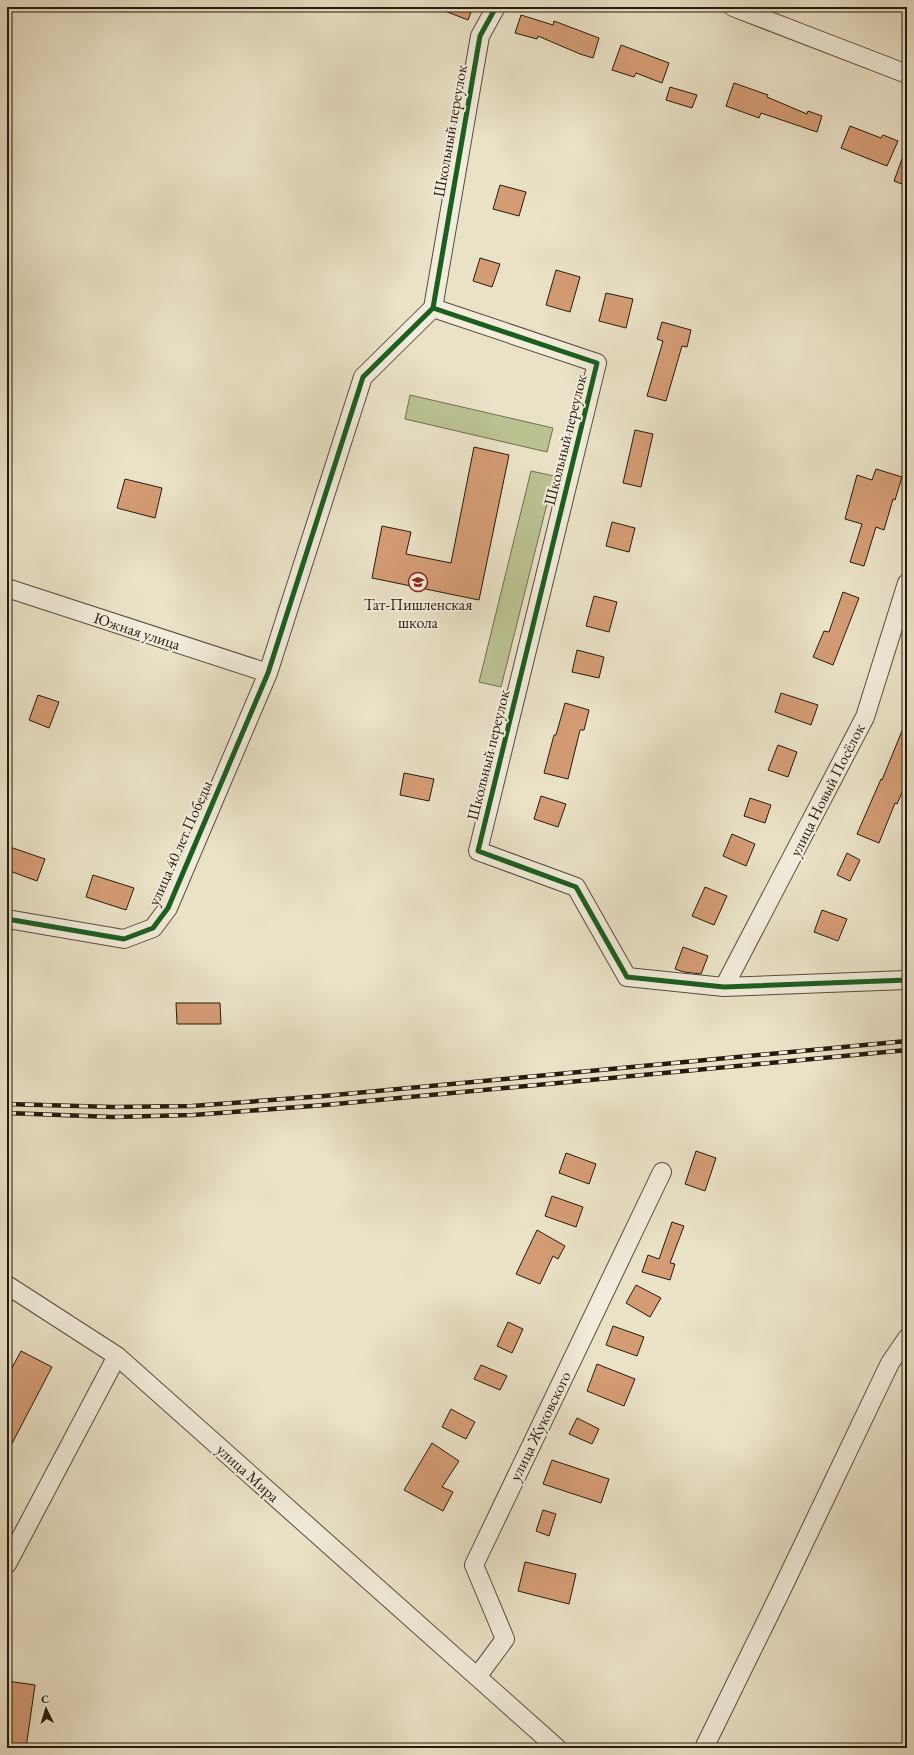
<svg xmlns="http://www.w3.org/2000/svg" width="914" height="1755" viewBox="0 0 914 1755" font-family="'EB Garamond',serif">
<rect width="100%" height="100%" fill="#eae2c7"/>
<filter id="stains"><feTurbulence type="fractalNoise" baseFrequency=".005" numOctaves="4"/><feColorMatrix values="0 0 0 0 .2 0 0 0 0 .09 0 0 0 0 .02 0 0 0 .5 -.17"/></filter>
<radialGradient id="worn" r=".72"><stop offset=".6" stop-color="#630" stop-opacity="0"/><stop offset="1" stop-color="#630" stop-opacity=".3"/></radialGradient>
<path fill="#bbc292" stroke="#706e4f" d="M 410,395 L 553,428 L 547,452 L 405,419 Z
M 531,471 L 554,476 L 501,687 L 479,682 Z"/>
<path fill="#d49c75" stroke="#251a0c" d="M 437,7 L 473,7 L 468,20 L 437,8 Z
M 521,15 L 553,25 L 554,21 L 599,38 L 593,58 L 580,54 L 538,36 L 537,39 L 515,33 Z
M 621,45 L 669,63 L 662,83 L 636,73 L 634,77 L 612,70 Z
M 734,83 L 768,95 L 767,97 L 807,114 L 808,111 L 822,116 L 817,132 L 761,113 L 759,118 L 726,106 Z
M 670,87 L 697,95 L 692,108 L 666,100 Z
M 850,126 L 881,138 L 883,135 L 898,141 L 887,166 L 841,148 Z
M 906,148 L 907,149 L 907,186 L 894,181 Z
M 500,185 L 526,192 L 519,216 L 493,209 Z
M 480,258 L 500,264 L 492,287 L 473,281 Z
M 556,270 L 580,277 L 570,312 L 546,305 Z
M 606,293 L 633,299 L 626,328 L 599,321 Z
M 662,322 L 691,330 L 687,347 L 682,346 L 666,401 L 647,396 L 663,341 L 657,339 Z
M 635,430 L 653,434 L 641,487 L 623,483 Z
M 474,447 L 509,455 L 479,600 L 372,578 L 382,526 L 411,532 L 406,554 L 451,563 Z
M 876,469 L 902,477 L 895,500 L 893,499 L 884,530 L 876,527 L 864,566 L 850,562 L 862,524 L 845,519 L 857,475 L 872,480 Z
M 125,479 L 162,488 L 155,518 L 117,508 Z
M 612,522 L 635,528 L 629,552 L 606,546 Z
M 843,592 L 859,598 L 833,665 L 813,657 L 824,631 L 829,632 Z
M 594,596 L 617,602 L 609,632 L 586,626 Z
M 577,650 L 604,657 L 599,678 L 572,672 Z
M 781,693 L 818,705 L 811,725 L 775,712 Z
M 38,695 L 59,702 L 49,728 L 29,720 Z
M 565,703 L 589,710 L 584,730 L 580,730 L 568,779 L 544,773 L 554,735 L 556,735 Z
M 906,721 L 907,781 L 897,804 L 895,803 L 879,843 L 857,834 L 881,779 L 882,780 Z
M 778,745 L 797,752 L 788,777 L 768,770 Z
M 404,773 L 434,779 L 429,801 L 400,795 Z
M 541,796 L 566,804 L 558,827 L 534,819 Z
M 750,798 L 771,805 L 765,823 L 744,816 Z
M 732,834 L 755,844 L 746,866 L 723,856 Z
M 7,846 L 45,859 L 37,881 L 7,870 Z
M 847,853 L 860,860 L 850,881 L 837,875 Z
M 93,875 L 134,888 L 126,910 L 86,897 Z
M 705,887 L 727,896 L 714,925 L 692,916 Z
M 822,910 L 847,919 L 838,941 L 814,932 Z
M 683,947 L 708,956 L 701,974 L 684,972 L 675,969 Z
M 176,1003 L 220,1003 L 221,1024 L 177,1024 Z
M 696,1151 L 716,1158 L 705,1191 L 685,1184 Z
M 566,1153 L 596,1164 L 589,1184 L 559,1173 Z
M 552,1196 L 583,1207 L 576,1227 L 545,1216 Z
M 672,1222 L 684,1226 L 670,1263 L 675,1264 L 670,1280 L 642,1272 L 648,1255 L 659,1259 Z
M 537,1230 L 565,1246 L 558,1259 L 553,1256 L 540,1284 L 516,1274 Z
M 636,1285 L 661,1298 L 650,1317 L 626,1303 Z
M 508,1322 L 523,1329 L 512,1353 L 497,1346 Z
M 613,1326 L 644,1337 L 637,1356 L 606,1345 Z
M 21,1351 L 52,1367 L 7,1453 L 7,1377 Z
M 597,1364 L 635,1379 L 624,1406 L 587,1391 Z
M 481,1365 L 507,1376 L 500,1390 L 474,1379 Z
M 451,1409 L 475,1422 L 466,1439 L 442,1427 Z
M 577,1418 L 599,1429 L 592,1444 L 569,1434 Z
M 432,1443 L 459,1461 L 442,1487 L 453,1492 L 443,1511 L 404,1490 Z
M 552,1460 L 609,1479 L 601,1503 L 543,1484 Z
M 543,1510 L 556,1514 L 549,1536 L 536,1531 Z
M 525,1562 L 576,1574 L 569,1604 L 518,1591 Z
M 7,1681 L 35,1685 L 26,1748 L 7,1748 Z"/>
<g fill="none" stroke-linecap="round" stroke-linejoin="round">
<g stroke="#564c3b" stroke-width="20">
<path id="minor" d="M 496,7 L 480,36 L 433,308 L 597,363 L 478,851 L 576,887 L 627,977 L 724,987 L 907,980
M 733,7 L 907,74
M 7,588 L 268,673
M 7,919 L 124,939 L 153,928 L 168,908 L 268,673 L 363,377 L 433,308
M 724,987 L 865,717 L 907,583
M 7,1285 L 117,1356 L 557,1748
M 7,1564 L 117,1356
M 477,1677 L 505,1639 L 474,1565 L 662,1172
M 704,1748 L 781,1591 L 890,1363 L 907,1338"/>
</g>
<use href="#minor" stroke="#f1ecdb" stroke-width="18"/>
<g stroke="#251a0c" stroke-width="4.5">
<path id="rail" d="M 7,1104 L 113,1107 L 192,1106 L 324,1096 L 907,1041
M 7,1113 L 113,1117 L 193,1115 L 325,1105 L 907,1050"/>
</g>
<use href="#rail" stroke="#f1ecdb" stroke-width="3" stroke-dasharray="9" stroke-linecap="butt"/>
<g stroke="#f1ecdb" stroke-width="8">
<path id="cycleway" d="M 496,7 L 480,36 L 433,308 L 597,363 L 478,851 L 576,887 L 627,977 L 724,987 L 907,980
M 7,919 L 124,939 L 153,928 L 168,908 L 268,673 L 363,377 L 433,308"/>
</g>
<use href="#cycleway" stroke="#1b5e20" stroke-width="5"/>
</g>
<defs>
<g id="school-ring" transform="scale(1)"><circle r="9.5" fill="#f1ecdb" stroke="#8f2418" stroke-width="1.5"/><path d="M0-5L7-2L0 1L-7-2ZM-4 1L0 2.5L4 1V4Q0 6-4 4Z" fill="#8f2418"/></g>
</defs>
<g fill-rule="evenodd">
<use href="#school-ring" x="418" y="582"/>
</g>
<g text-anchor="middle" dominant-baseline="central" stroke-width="4" stroke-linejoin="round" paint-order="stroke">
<g font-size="16" fill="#251a0c" stroke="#f1ecdb">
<text transform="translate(450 131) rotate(-80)">Школьный переулок</text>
<text transform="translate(565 440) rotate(-76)">Школьный переулок</text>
<text transform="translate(137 631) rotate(18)">Южная улица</text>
<text transform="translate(488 755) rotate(-76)">Школьный переулок</text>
<text transform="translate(827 790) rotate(-63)">улица Новый Посёлок</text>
<text transform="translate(180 843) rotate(-66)">улица 40 лет Победы</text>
<text transform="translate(540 1426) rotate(-64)">улица Жуковского</text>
<text transform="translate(248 1473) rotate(42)">улица Мира</text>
</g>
<g font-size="16" fill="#251a0c" stroke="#f1ecdb">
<text x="418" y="604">Тат-Пишленская<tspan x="418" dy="18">школа</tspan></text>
</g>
</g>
<rect width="914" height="1755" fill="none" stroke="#eae2c7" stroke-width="24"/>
<rect x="8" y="8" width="898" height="1739" fill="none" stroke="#251a0c" stroke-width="2"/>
<rect x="12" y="12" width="890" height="1731" fill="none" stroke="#251a0c"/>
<g transform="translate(46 1709) rotate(355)" stroke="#f1ecdb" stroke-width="3" paint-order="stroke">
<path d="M0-3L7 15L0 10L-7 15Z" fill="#251a0c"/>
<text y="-6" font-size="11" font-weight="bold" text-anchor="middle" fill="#251a0c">С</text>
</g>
<rect width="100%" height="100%" filter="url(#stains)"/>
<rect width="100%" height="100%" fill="url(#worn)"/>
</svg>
